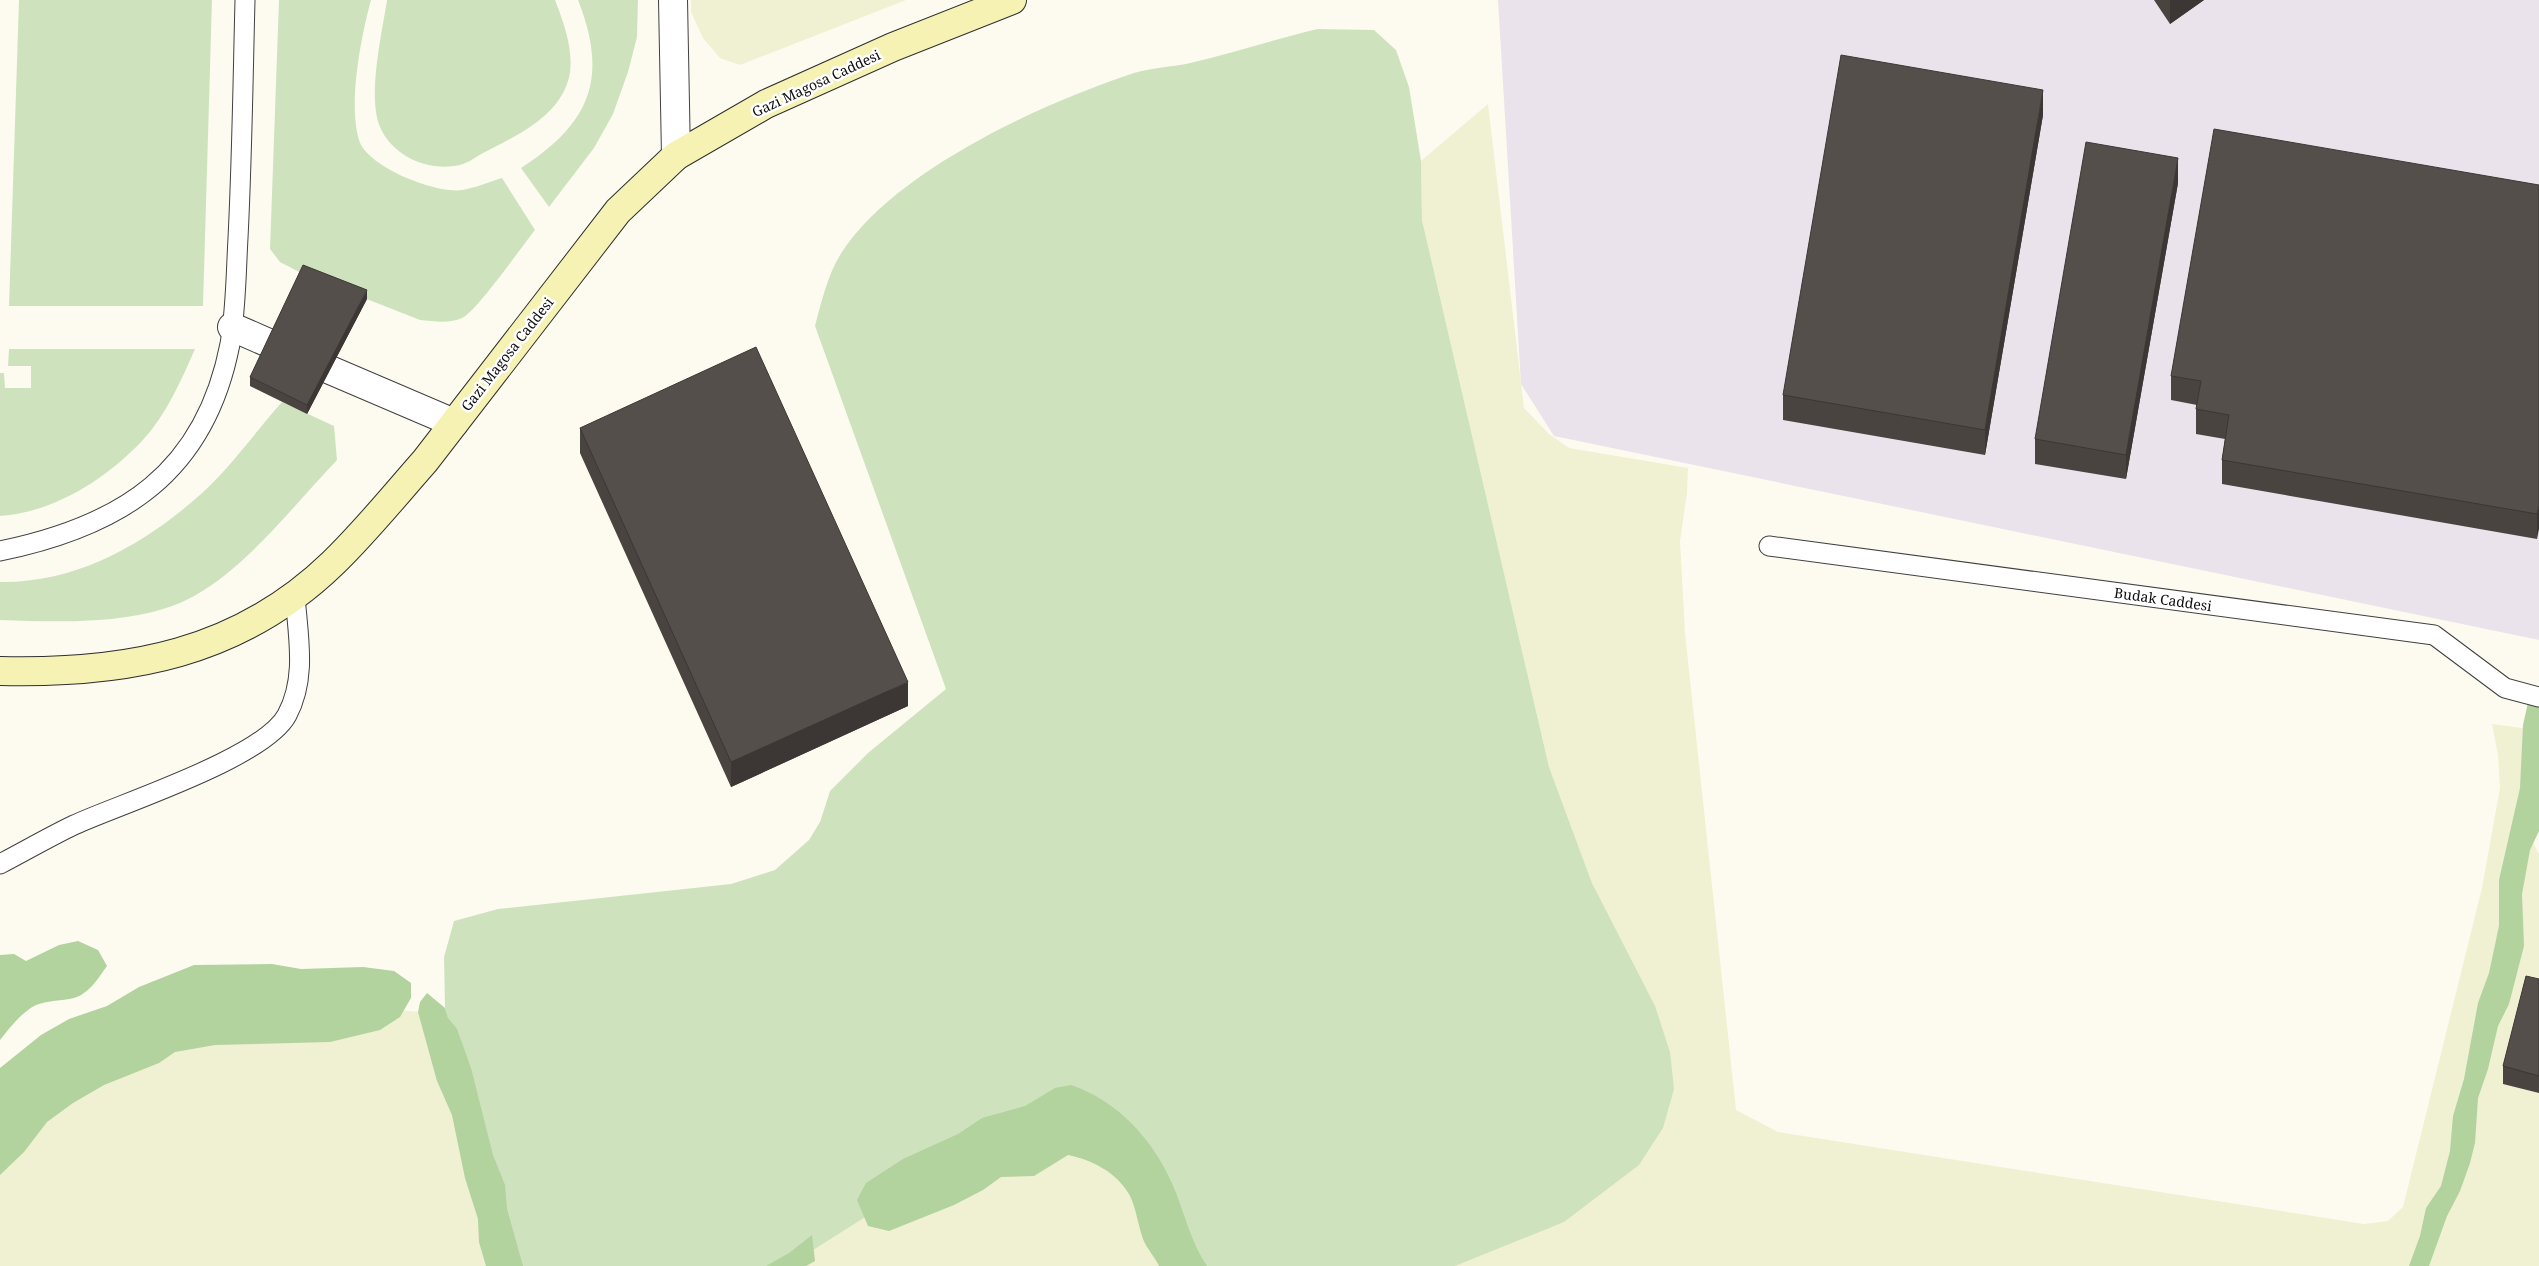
<svg xmlns="http://www.w3.org/2000/svg" width="2539" height="1266" viewBox="0 0 2539 1266" font-family="'Noto Serif',serif">
<rect width="100%" height="100%" fill="#fdfbf0"/>
<path fill="#ebe3eb" d="M 1498,0 L 2539,0 L 2539,640 L 1554,436 L 1521,384 Z"/>
<path fill="#f0f0d2" d="M 691,0 L 906,0 L 740,65 L 720,58 L 703,38 L 691,12 Z
M 1488,104 L 1524,408 L 1549,434 L 1569,448 L 1688,468 L 1687,493 L 1680,541 L 1685,633 L 1736,1110 L 1778,1132 L 2364,1224 L 2388,1221 L 2403,1207 L 2482,888 L 2500,788 L 2498,755 L 2492,724 L 2529,729 L 2525,827 L 2539,854 L 2539,1266 L 1455,1266 L 1463,1261 L 1619,938 L 1592,883 L 1549,767 L 1422,220 L 1421,161 Z
M 321,1005 L 438,1013 L 499,1266 L 0,1266 L 0,1126 L 86,1062 Z
M 1064,1093 L 1190,1266 L 785,1266 Z"/>
<path fill="#cee3bd" d="M 19,0 L 212,0 L 203,306 L 9,306 Z
M 279,0 L 371,0 C 361,37 348,103 359,140 C 367,167 436,194 462,190 C 475,188 489,182 502,178 L 535,230 C 522,246 477,311 462,318 C 450,324 432,321 420,320 L 303,274 L 280,262 L 270,249 Z
M 387,0 L 555,0 C 564,23 576,56 568,81 C 557,118 514,137 483,153 C 476,157 468,163 460,165 C 429,172 393,157 380,127 C 367,97 382,33 387,0 Z
M 578,0 L 638,0 L 637,37 L 628,72 L 613,114 L 594,148 L 549,207 L 521,168 C 590,123 609,79 578,0 Z
M 1318,29 L 1374,30 L 1396,50 L 1409,87 L 1421,161 L 1422,220 L 1549,767 L 1592,883 L 1655,1006 L 1670,1052 L 1674,1089 L 1663,1128 L 1639,1165 L 1564,1222 L 1455,1266 L 1190,1266 L 1083,1098 L 1018,1120 L 788,1266 L 515,1266 L 445,1008 L 444,957 L 454,921 L 498,909 L 731,884 L 775,870 L 809,840 L 820,822 L 830,791 L 868,753 L 946,689 L 815,326 C 822,299 829,269 846,246 C 903,167 1043,103 1134,73 C 1151,68 1169,67 1186,64 C 1231,54 1274,39 1318,29 Z
M 9,349 L 195,349 C 181,381 166,415 142,441 C 105,480 54,512 0,516 L 0,373 L 4,373 L 5,388 L 31,388 L 31,366 L 8,366 Z
M 282,402 L 334,426 L 337,460 C 294,505 248,566 194,596 C 141,626 59,622 0,620 L 0,582 C 77,583 145,544 201,494 C 229,469 257,430 282,402 Z"/>
<path fill="#b2d29e" d="M 2531,689 L 2539,689 L 2539,831 L 2530,850 L 2522,894 L 2524,946 L 2509,1004 L 2498,1026 L 2488,1069 L 2478,1098 L 2475,1143 L 2470,1163 L 2460,1191 L 2447,1216 L 2429,1266 L 2409,1266 L 2420,1236 L 2426,1208 L 2441,1186 L 2450,1151 L 2453,1116 L 2464,1079 L 2478,1003 L 2489,973 L 2499,926 L 2499,880 L 2520,788 L 2523,725 Z
M 78,941 L 98,950 L 107,966 C 99,977 89,994 74,998 C 61,1001 49,1000 36,1005 C 22,1012 10,1027 0,1040 L 0,955 L 14,954 L 26,961 L 59,945 Z
M 272,964 L 301,969 L 363,967 L 394,971 L 411,983 L 411,998 L 400,1017 L 380,1030 L 330,1042 L 215,1045 L 175,1052 L 159,1063 L 104,1085 L 73,1103 L 47,1122 L 24,1152 L 0,1175 L 0,1068 L 41,1035 L 69,1019 L 107,1006 L 139,987 L 194,965 Z
M 427,993 L 445,1008 L 448,1018 L 457,1029 L 471,1068 L 493,1155 L 505,1185 L 507,1209 L 523,1266 L 486,1266 L 479,1242 L 478,1219 L 465,1178 L 452,1115 L 437,1081 L 418,1012 L 420,1002 Z
M 1071,1085 C 1119,1101 1155,1142 1174,1188 C 1185,1214 1191,1243 1207,1266 L 1159,1266 C 1155,1257 1147,1249 1143,1239 C 1138,1225 1136,1207 1129,1194 C 1116,1172 1092,1160 1068,1155 L 1034,1176 L 1001,1177 L 983,1190 L 954,1205 L 889,1231 L 868,1226 L 857,1200 L 866,1183 L 903,1159 L 958,1134 L 982,1118 L 1025,1106 L 1055,1088 Z
M 812,1235 L 815,1261 L 806,1266 L 766,1266 L 789,1253 Z"/>
<g fill="none" stroke-linecap="round" stroke-linejoin="round">
<g stroke="#404040" stroke-width="21">
<path id="lane" d="M 1769,546 L 2434,635 L 2505,688 L 2539,697
M 0,551 C 122,526 205,473 230,344 C 236,310 236,273 238,238 C 242,159 243,79 245,0
M 0,864 C 25,851 49,837 74,825 C 122,803 264,758 287,715 C 307,678 298,636 295,596"/>
</g>
<g stroke="#404040" stroke-width="30">
<path id="street" d="M 673,0 L 676,156
M 232,327 L 271,344
M 330,370 L 454,423"/>
</g>
<g stroke="#2f2f2f" stroke-width="30">
<path id="secondary" d="M 0,671 C 127,674 239,654 333,563 C 366,531 395,495 425,461 L 618,211 L 676,156 L 766,104 L 893,47 L 1012,0"/>
</g>
<use href="#lane" stroke="#fff" stroke-width="19"/>
<use href="#street" stroke="#fff" stroke-width="28"/>
<use href="#secondary" stroke="#f5f2b3" stroke-width="28"/>
</g>
<path fill="#494440" d="M 2154,0 L 2204,0 L 2170,24 Z
M 2043,115 L 1985,455 L 1783,420 L 1783,395 Z
M 2178,183 L 2126,479 L 2035,464 L 2035,439 Z
M 2539,185 L 2537,539 L 2222,484 L 2222,460 L 2225,439 L 2196,434 L 2196,409 L 2197,405 L 2171,400 L 2171,376 Z
M 367,299 L 307,414 L 250,386 L 250,377 Z
M 580,428 L 908,706 L 731,787 L 580,453 Z
M 2539,979 L 2539,1093 L 2503,1084 L 2503,1066 Z"/>
<path fill="#3c3734" d="M 2170,0 L 2204,0 L 2170,24 Z
M 2043,90 L 2043,115 L 1985,455 L 1985,430 Z
M 2178,158 L 2178,183 L 2126,479 L 2126,455 Z
M 367,290 L 367,299 L 307,414 L 307,405 Z
M 2539,505 L 2539,529 L 2537,539 L 2537,514 Z
M 908,682 L 908,706 L 731,787 L 731,762 Z"/>
<path fill="#554f4b" stroke="#3c3734" d="M 1841,55 L 2043,90 L 1985,430 L 1783,395 Z
M 2214,129 L 2539,185 L 2539,505 L 2537,514 L 2222,460 L 2229,415 L 2196,409 L 2201,381 L 2171,376 Z
M 2086,142 L 2178,158 L 2126,455 L 2035,439 Z
M 303,265 L 367,290 L 307,405 L 250,377 Z
M 756,347 L 908,682 L 731,762 L 580,428 Z
M 2526,976 L 2539,979 L 2539,1076 L 2503,1066 Z"/>
<g text-anchor="middle" dominant-baseline="central" stroke-width="5" stroke-linejoin="round" paint-order="stroke">
<g font-size="14" fill="#0d0d0d" stroke="#fff">
<text transform="translate(816 83) rotate(-25)">Gazi Magosa Caddesi</text>
<text transform="translate(507 354) rotate(-52)">Gazi Magosa Caddesi</text>
<text transform="translate(2163 599) rotate(8)">Budak Caddesi</text>
</g>
</g>
</svg>
